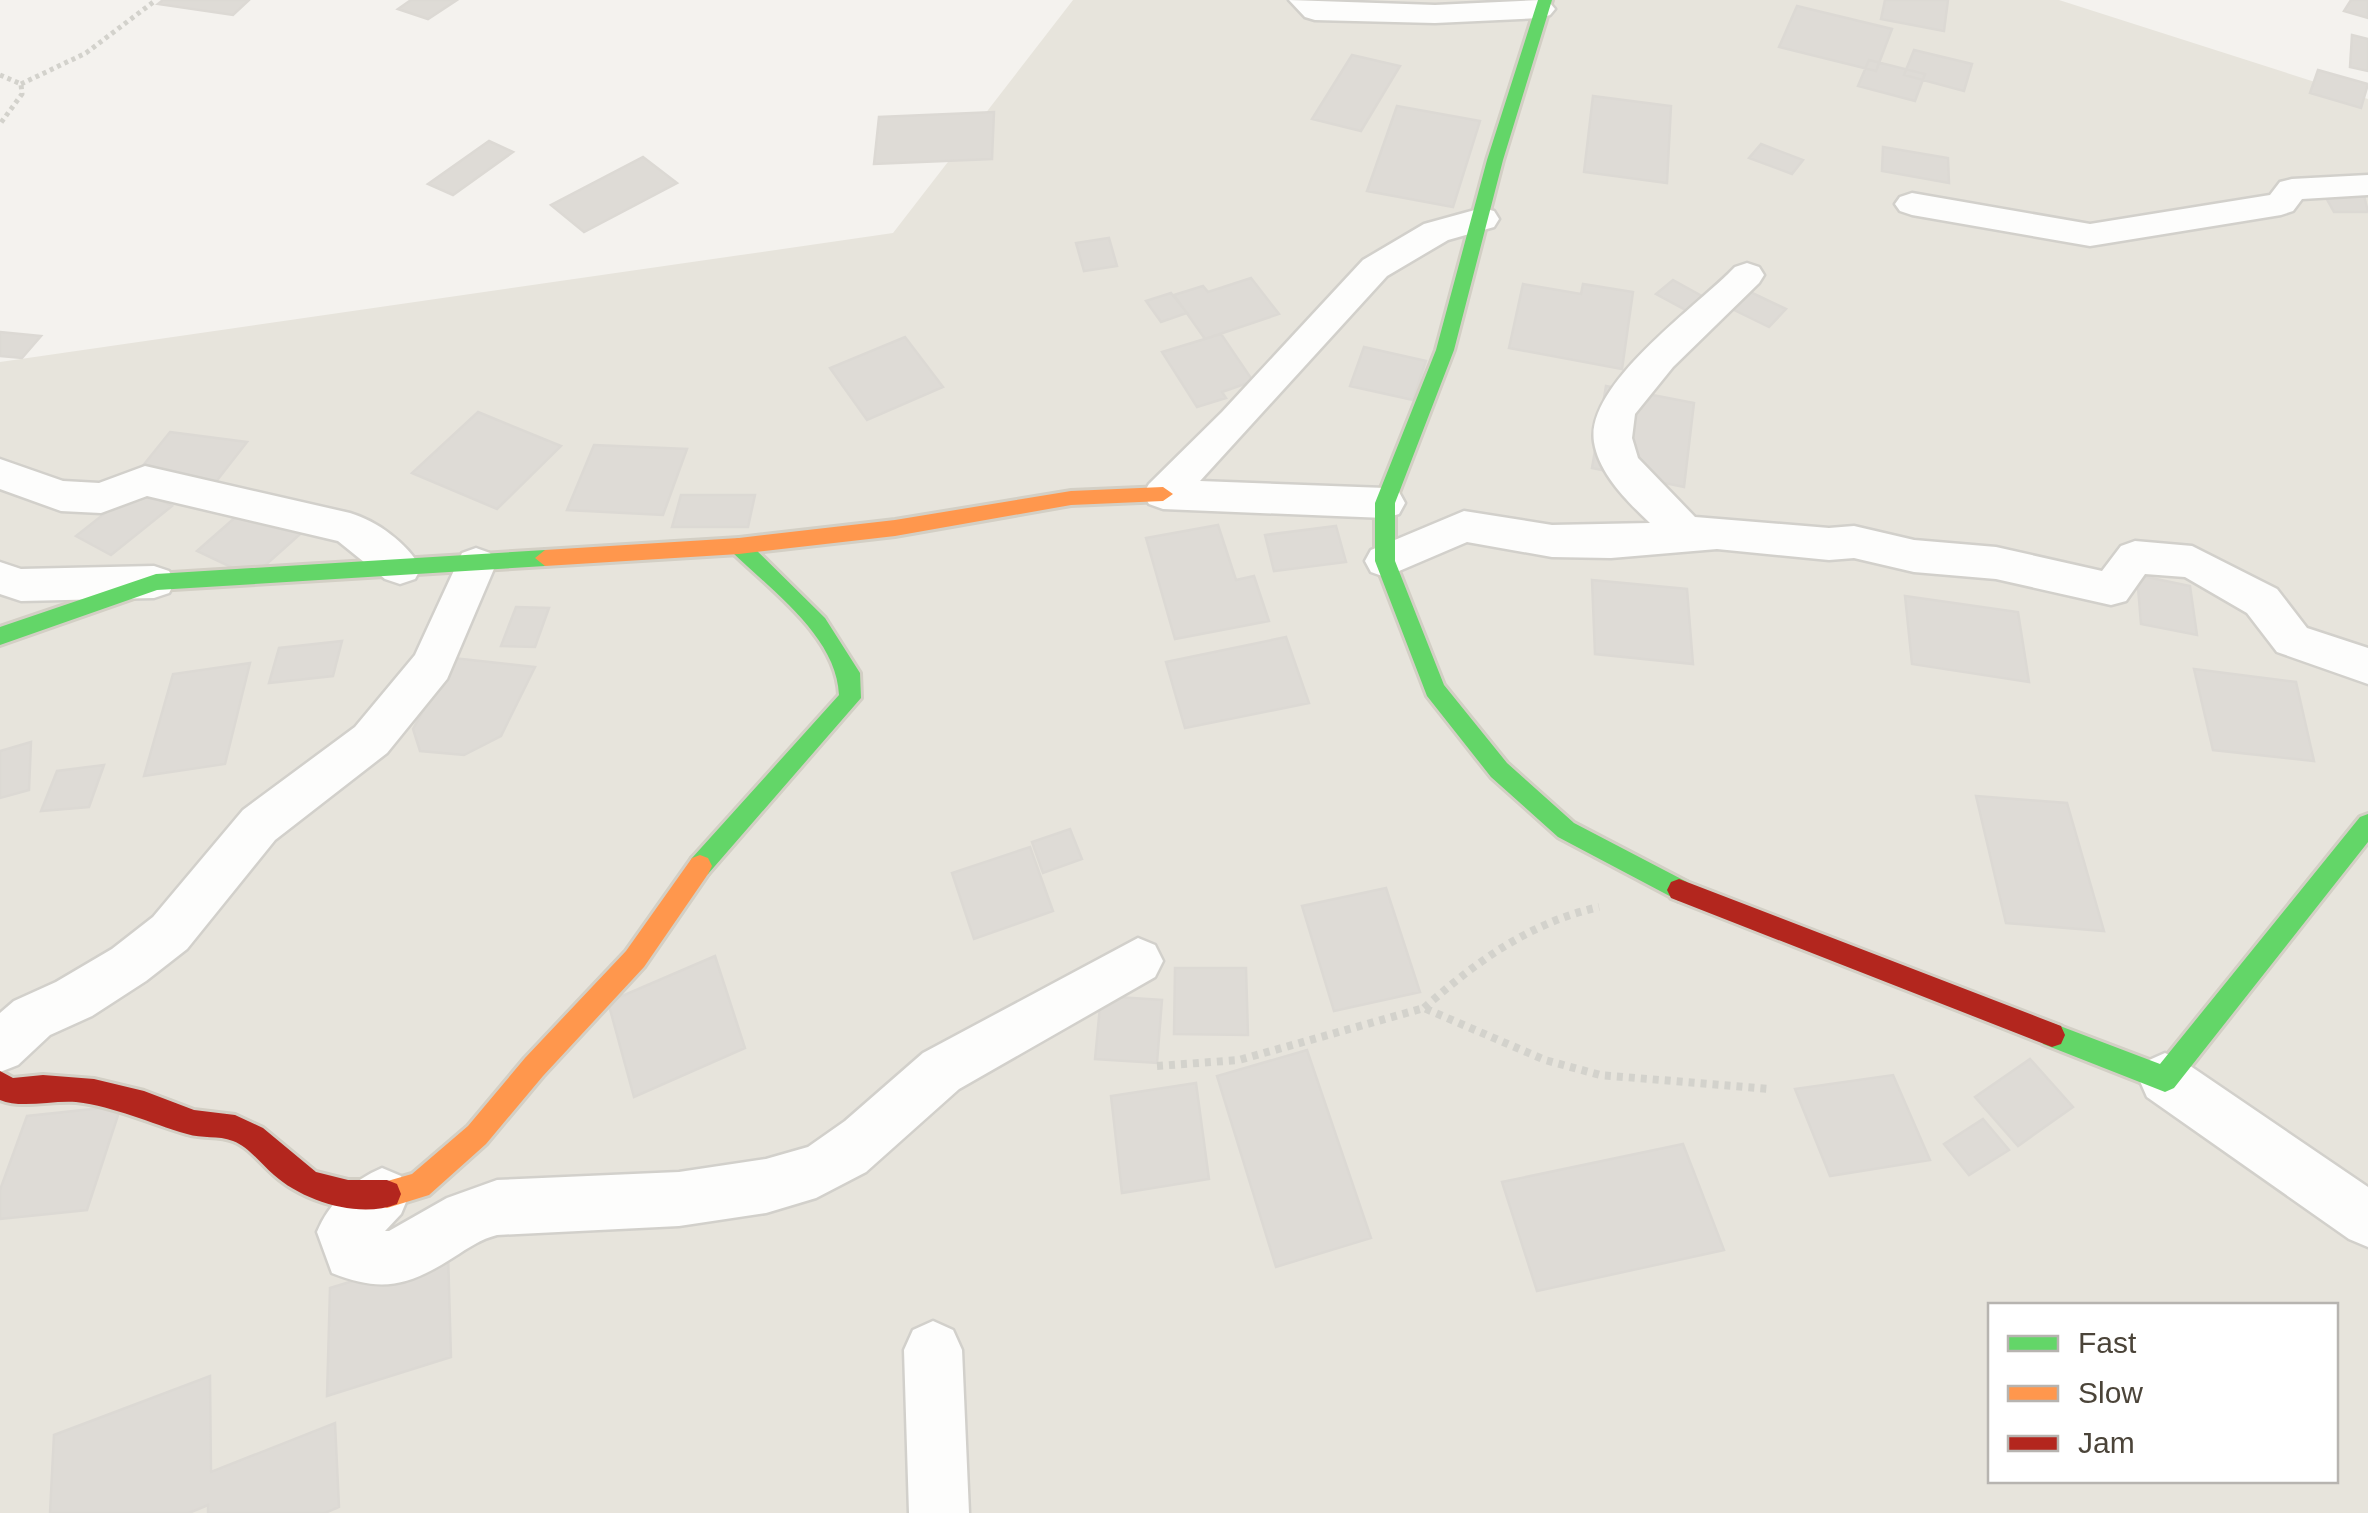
<svg xmlns="http://www.w3.org/2000/svg" width="2368" height="1513" viewBox="0 0 2368 1513" font-family="Arial,sans-serif">
<rect width="100%" height="100%" fill="#f4f2ee"/>
<path fill="#e7e4dc" fill-rule="evenodd" d="M 1073,0 L 2059,0 L 2368,99 L 2368,1513 L 0,1513 L 0,362 L 893,233 ZM 1990,1306 L 2336,1306 L 2336,1480 L 1990,1480 Z"/>
<path fill="#dedbd6" stroke="#dcd9d4" stroke-width="2.5" d="M 163,0 L 249,0 L 233,15 L 158,4 Z
M 411,0 L 457,0 L 428,19 L 398,9 Z
M 1885,0 L 1948,0 L 1944,31 L 1881,19 Z
M 2351,0 L 2368,0 L 2368,18 L 2344,11 Z
M 1797,6 L 1892,29 L 1876,71 L 1779,47 Z
M 2352,35 L 2368,39 L 2368,71 L 2350,67 Z
M 1914,50 L 1972,64 L 1964,91 L 1904,75 Z
M 1352,55 L 1400,66 L 1361,131 L 1312,119 Z
M 1869,60 L 1925,74 L 1915,101 L 1858,86 Z
M 2318,70 L 2368,84 L 2361,108 L 2310,93 Z
M 1593,96 L 1671,106 L 1667,183 L 1584,172 Z
M 1397,106 L 1480,121 L 1453,207 L 1367,191 Z
M 994,112 L 992,159 L 874,164 L 879,117 Z
M 489,141 L 513,152 L 453,195 L 428,184 Z
M 1761,144 L 1803,160 L 1792,174 L 1749,158 Z
M 1883,147 L 1948,158 L 1949,183 L 1882,171 Z
M 643,157 L 677,183 L 584,232 L 551,205 Z
M 2319,185 L 2362,187 L 2368,212 L 2334,212 Z
M 1109,238 L 1117,266 L 1084,271 L 1076,243 Z
M 1251,278 L 1279,314 L 1205,339 L 1174,295 L 1203,286 L 1208,292 Z
M 1673,280 L 1709,300 L 1693,314 L 1656,294 Z
M 1523,284 L 1581,294 L 1583,284 L 1633,292 L 1622,369 L 1509,348 Z
M 1748,291 L 1786,309 L 1769,327 L 1730,308 Z
M 1171,293 L 1187,313 L 1161,322 L 1146,301 Z
M 0,332 L 41,336 L 22,358 L 0,356 Z
M 1221,334 L 1253,381 L 1222,392 L 1226,398 L 1197,407 L 1162,352 Z
M 905,337 L 943,387 L 867,420 L 830,368 Z
M 1364,347 L 1426,361 L 1413,400 L 1350,386 Z
M 1606,386 L 1694,403 L 1684,487 L 1592,468 Z
M 478,412 L 561,446 L 497,509 L 412,473 Z
M 170,432 L 247,442 L 215,483 L 137,473 Z
M 594,445 L 687,449 L 663,515 L 567,510 Z
M 137,488 L 172,506 L 111,555 L 76,536 Z
M 263,493 L 318,518 L 252,577 L 197,551 Z
M 681,495 L 755,495 L 748,527 L 672,527 Z
M 1218,525 L 1236,580 L 1254,576 L 1269,621 L 1175,639 L 1146,538 Z
M 1336,526 L 1346,562 L 1274,571 L 1265,535 Z
M 2137,575 L 2190,586 L 2197,635 L 2141,624 Z
M 1592,580 L 1687,589 L 1693,664 L 1595,654 Z
M 1905,596 L 2018,612 L 2029,682 L 1912,664 Z
M 516,607 L 549,608 L 535,647 L 501,646 Z
M 1286,637 L 1309,703 L 1185,728 L 1166,662 Z
M 342,641 L 333,676 L 269,683 L 279,648 Z
M 453,658 L 535,667 L 501,736 L 464,755 L 420,751 L 413,729 Z
M 250,663 L 225,764 L 144,776 L 173,674 Z
M 2194,669 L 2296,682 L 2314,761 L 2213,750 Z
M 31,742 L 29,790 L 0,798 L 0,751 Z
M 104,765 L 89,807 L 41,811 L 57,771 Z
M 1976,796 L 2067,803 L 2104,931 L 2006,923 Z
M 1070,829 L 1082,859 L 1043,873 L 1032,842 Z
M 1030,847 L 1053,911 L 974,939 L 952,873 Z
M 1386,888 L 1420,992 L 1334,1011 L 1302,906 Z
M 715,956 L 745,1048 L 634,1097 L 608,1002 Z
M 1175,968 L 1246,968 L 1248,1035 L 1174,1034 Z
M 1101,996 L 1162,1000 L 1157,1063 L 1095,1059 Z
M 1307,1050 L 1371,1238 L 1276,1267 L 1217,1076 Z
M 2030,1059 L 2073,1107 L 2018,1146 L 1975,1097 Z
M 1893,1075 L 1930,1160 L 1830,1176 L 1795,1089 Z
M 1196,1083 L 1209,1179 L 1122,1193 L 1111,1096 Z
M 121,1106 L 87,1210 L 0,1219 L 0,1190 L 27,1116 Z
M 1983,1119 L 2009,1150 L 1969,1175 L 1944,1144 Z
M 1683,1144 L 1724,1250 L 1537,1291 L 1502,1182 Z
M 448,1252 L 451,1357 L 327,1396 L 330,1288 Z
M 210,1376 L 211,1472 L 335,1423 L 339,1507 L 325,1513 L 208,1513 L 208,1505 L 189,1513 L 50,1513 L 54,1435 Z"/>
<g fill="none" stroke-linecap="round" stroke-linejoin="round">
<g stroke="#d2d0cb" stroke-width="5">
<path id="street" d="M 1289,0 L 1435,5 L 1540,0 L 1550,3 L 1555,9 L 1550,15 L 1540,18 L 1435,23 L 1315,20 L 1305,17 Z
M 2368,175 L 2368,195 L 2302,199 L 2293,211 L 2281,215 L 2090,246 L 1912,215 L 1900,211 L 1895,204 L 1900,197 L 1912,193 L 2090,224 L 2270,195 L 2280,182 L 2292,179 Z
M 1482,208 L 1494,211 L 1499,219 L 1494,227 L 1448,240 L 1387,276 L 1200,481 L 1385,488 L 1399,492 L 1405,503 L 1399,514 L 1385,518 L 1163,509 L 1149,504 L 1143,494 L 1149,484 L 1222,412 L 1363,260 L 1424,224 Z
M 1747,263 L 1759,267 L 1764,275 L 1759,283 L 1673,367 L 1635,414 L 1632,438 L 1638,458 L 1695,517 L 1829,528 L 1854,526 L 1914,540 L 1996,547 L 2102,571 L 2121,546 L 2135,541 L 2192,546 L 2277,589 L 2307,628 L 2368,648 L 2368,684 L 2277,652 L 2247,613 L 2185,577 L 2145,574 L 2126,601 L 2111,605 L 1996,579 L 1914,572 L 1854,558 L 1829,560 L 1717,549 L 1611,558 L 1552,557 L 1467,542 L 1385,577 L 1371,572 L 1365,561 L 1371,550 L 1464,511 L 1552,525 L 1650,523 C 1628,502 1599,474 1594,442 C 1585,384 1698,306 1735,267 Z
M 0,459 L 63,481 L 99,483 L 145,466 L 350,513 C 377,521 407,543 421,568 L 415,579 L 400,584 L 385,579 L 338,541 L 147,496 L 101,513 L 61,511 L 0,489 Z
M 476,548 L 490,553 L 496,564 L 447,679 L 387,753 L 275,840 L 187,949 L 146,981 L 92,1016 L 50,1035 L 18,1065 L 0,1072 L 0,1013 L 14,1001 L 56,982 L 112,949 L 153,917 L 243,810 L 355,727 L 415,655 L 462,553 Z
M 0,562 L 21,569 L 154,566 L 169,571 L 175,582 L 169,593 L 154,598 L 21,601 L 0,594 Z
M 1138,938 L 1155,945 L 1163,961 L 1155,977 L 959,1089 L 866,1172 L 816,1198 L 766,1213 L 679,1226 L 497,1235 C 481,1239 468,1248 454,1257 C 409,1286 382,1293 332,1273 L 317,1232 C 329,1203 353,1180 382,1168 L 401,1176 L 409,1195 L 401,1214 L 385,1231 L 389,1231 L 447,1198 L 497,1180 L 679,1172 L 766,1159 L 808,1147 L 845,1121 L 923,1053 Z
M 2165,1053 L 2183,1061 L 2368,1187 L 2368,1247 L 2349,1239 L 2147,1097 L 2139,1079 L 2147,1061 Z
M 933,1321 L 953,1330 L 962,1350 L 969,1513 L 909,1513 L 904,1350 L 913,1330 Z"/>
</g>
<g stroke="#d3cfc5" stroke-width="6">
<path id="fast" d="M 1538,0 L 1552,0 L 1503,160 L 1454,350 L 1395,503 L 1395,561 L 1444,685 L 1507,763 L 1574,823 L 1687,882 L 1691,890 L 1687,898 L 1679,901 L 1558,837 L 1491,777 L 1427,696 L 1375,561 L 1375,503 L 1436,350 L 1487,160 Z
M 739,538 L 746,540 L 825,618 L 860,673 L 861,698 L 708,874 L 700,877 L 692,874 L 688,866 L 692,858 L 839,695 C 837,637 771,590 732,552 L 729,546 L 732,540 Z
M 545,550 L 555,558 L 545,566 L 157,590 L 0,645 L 0,627 L 156,574 Z
M 2368,814 L 2368,842 L 2174,1088 L 2165,1092 L 2043,1044 L 2039,1035 L 2043,1026 L 2052,1023 L 2160,1064 L 2360,817 Z"/>
</g>
<g stroke="#d3cfc5" stroke-width="6">
<path id="slow" d="M 1163,487 L 1173,494 L 1163,501 L 1071,505 L 895,536 L 739,554 L 545,566 L 535,558 L 545,550 L 739,538 L 895,520 L 1071,491 Z
M 700,855 L 708,858 L 712,866 L 708,874 L 644,967 L 543,1076 L 486,1144 L 429,1195 L 387,1208 L 377,1204 L 373,1194 L 377,1184 L 412,1174 L 468,1126 L 525,1058 L 626,951 L 692,858 Z"/>
</g>
<g stroke="#d3cfc5" stroke-width="6">
<path id="jam" d="M 1679,879 L 2061,1026 L 2065,1035 L 2061,1044 L 2052,1047 L 1671,898 L 1667,890 L 1671,882 Z
M 0,1071 L 13,1078 L 43,1075 L 94,1079 L 144,1091 L 194,1110 L 235,1115 L 263,1128 L 316,1172 L 348,1180 L 387,1180 L 397,1184 L 401,1194 L 397,1204 C 359,1219 303,1201 274,1175 C 261,1164 249,1147 233,1141 C 218,1135 202,1139 187,1134 C 149,1123 116,1107 76,1102 C 53,1100 21,1109 0,1100 Z"/>
</g>
<path stroke="#d3d2cc" stroke-width="5" stroke-dasharray="4 4" stroke-linecap="butt" d="M 0,75 L 21,84 L 22,94 L 0,124
M 21,84 L 86,53 L 156,0"/>
<path stroke="#d3d2cc" stroke-width="8" stroke-dasharray="6 6" stroke-linecap="butt" d="M 1424,1008 C 1477,961 1529,923 1599,907
M 1157,1066 L 1239,1060 L 1424,1008 L 1545,1060 L 1600,1075 L 1769,1089"/>
<use href="#street" fill="#fdfdfc" fill-rule="evenodd"/>
<use href="#fast" fill="#63d668" fill-rule="evenodd"/>
<use href="#slow" fill="#ff974d" fill-rule="evenodd"/>
<use href="#jam" fill="#b3261e" fill-rule="evenodd"/>
</g>
<rect x="1988" y="1303" width="350" height="180" fill="#ffffff" stroke="#b7b4b0" stroke-width="2.5"/>
<rect x="2008" y="1336" width="50" height="15" fill="#63d668" stroke="#b7b4b0" stroke-width="2.5"/>
<text x="2078" y="1353" font-size="30" fill="#4b4439">Fast</text>
<rect x="2008" y="1386" width="50" height="15" fill="#ff974d" stroke="#b7b4b0" stroke-width="2.5"/>
<text x="2078" y="1403" font-size="30" fill="#4b4439">Slow</text>
<rect x="2008" y="1436" width="50" height="15" fill="#b3261e" stroke="#b7b4b0" stroke-width="2.5"/>
<text x="2078" y="1453" font-size="30" fill="#4b4439">Jam</text>
</svg>
